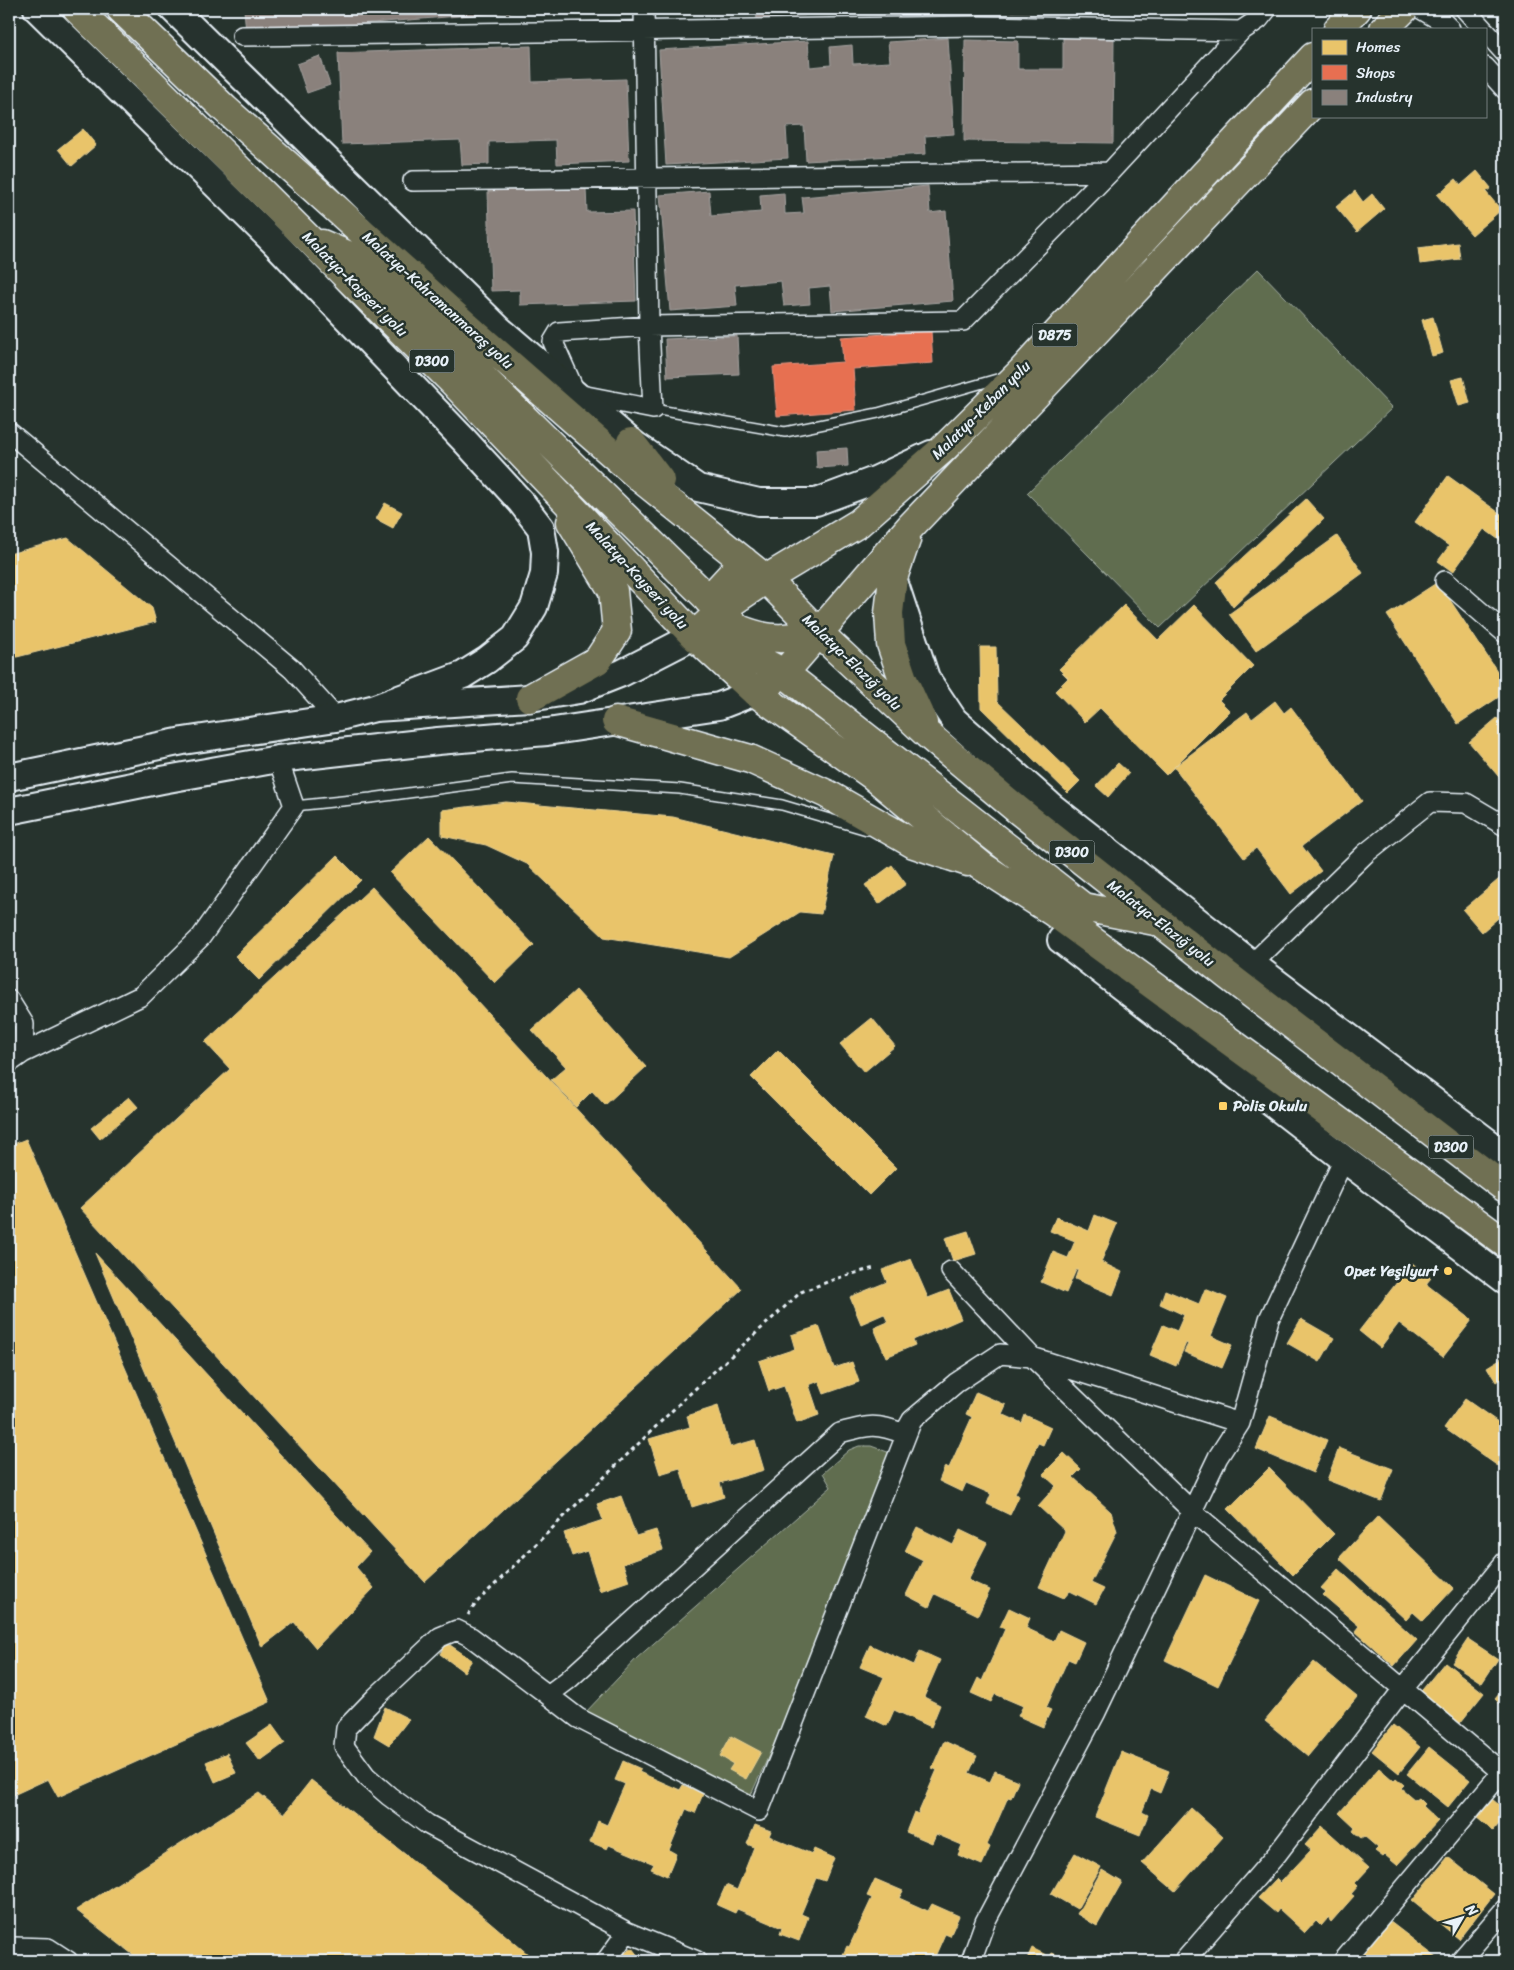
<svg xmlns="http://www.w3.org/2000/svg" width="1514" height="1970" viewBox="0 0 1514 1970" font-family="Sriracha,sans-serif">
<rect width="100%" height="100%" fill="#26332d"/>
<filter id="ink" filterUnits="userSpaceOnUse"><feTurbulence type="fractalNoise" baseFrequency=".02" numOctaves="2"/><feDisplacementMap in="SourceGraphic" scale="10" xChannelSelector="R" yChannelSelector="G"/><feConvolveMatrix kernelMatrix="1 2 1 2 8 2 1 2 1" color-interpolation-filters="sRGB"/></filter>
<g filter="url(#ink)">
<path fill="#606d4f" stroke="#a4afa4" d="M 1258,269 L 1392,408 L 1160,628 L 1027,493 Z
M 859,1446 L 871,1446 L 893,1454 L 900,1467 L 750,1797 L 585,1713 L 637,1658 L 831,1487 L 823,1473 L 849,1450 Z"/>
<path fill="#e9c46a" stroke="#e9d295" d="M 83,129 L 96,145 L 72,166 L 58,149 Z
M 1477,171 L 1491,188 L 1486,192 L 1501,210 L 1472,235 L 1437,195 L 1456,179 L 1461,185 Z
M 1355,191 L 1363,202 L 1372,194 L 1384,209 L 1357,232 L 1336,207 Z
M 1458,243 L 1460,259 L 1420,264 L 1418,248 Z
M 1433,317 L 1443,353 L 1432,356 L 1422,320 Z
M 1463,377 L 1470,403 L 1459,406 L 1451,380 Z
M 1448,476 L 1505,517 L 1505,544 L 1484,529 L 1453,572 L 1438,561 L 1449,546 L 1415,522 Z
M 1306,499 L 1324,519 L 1233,607 L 1216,582 Z
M 385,503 L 402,512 L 393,528 L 376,519 Z
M 1337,536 L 1363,573 L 1256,651 L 1229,614 Z
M 68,538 L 152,608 L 156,622 L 9,659 L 9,554 Z
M 1438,582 L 1505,683 L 1505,693 L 1458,724 L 1387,615 Z
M 1124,605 L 1158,640 L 1194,605 L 1253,666 L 1219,700 L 1230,711 L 1166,775 L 1100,708 L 1085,722 L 1055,691 L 1068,678 L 1059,669 Z
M 980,647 L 996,647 L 997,701 L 1080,781 L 1068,793 L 981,708 Z
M 1275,701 L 1284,713 L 1291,707 L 1362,801 L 1302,846 L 1321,871 L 1291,894 L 1256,848 L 1244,858 L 1174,767 L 1247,712 L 1252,719 Z
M 1497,718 L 1505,727 L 1505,784 L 1469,742 Z
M 1118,763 L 1129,773 L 1108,797 L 1096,786 Z
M 506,802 L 673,817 L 834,856 L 821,914 L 800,912 L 729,957 L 604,937 L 527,864 L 486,845 L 442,836 L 442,810 Z
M 429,836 L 534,945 L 495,983 L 390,873 Z
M 337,856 L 361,880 L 259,980 L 235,956 Z
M 892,865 L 906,884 L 879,904 L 865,885 Z
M 1505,874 L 1505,912 L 1482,932 L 1463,910 Z
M 372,887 L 742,1289 L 425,1582 L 80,1208 L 230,1069 L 205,1042 Z
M 576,990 L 646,1067 L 605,1105 L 592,1091 L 576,1107 L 551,1080 L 566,1067 L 532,1030 Z
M 872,1018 L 895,1046 L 864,1072 L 840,1044 Z
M 778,1050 L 896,1168 L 869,1195 L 751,1077 Z
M 129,1097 L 138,1107 L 100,1139 L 91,1128 Z
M 26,1139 L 270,1702 L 58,1797 L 48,1779 L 9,1797 L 9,1146 Z
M 1095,1215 L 1117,1224 L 1101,1262 L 1122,1272 L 1113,1295 L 1075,1279 L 1078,1270 L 1076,1270 L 1066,1293 L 1041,1282 L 1053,1252 L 1068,1258 L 1075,1241 L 1050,1231 L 1056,1217 L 1089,1231 Z
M 968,1231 L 976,1254 L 953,1261 L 945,1238 Z
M 95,1253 L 370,1552 L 356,1567 L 374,1588 L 316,1648 L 294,1622 L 262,1647 Z
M 911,1259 L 928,1298 L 949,1290 L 961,1319 L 913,1340 L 915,1345 L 886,1357 L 874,1328 L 888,1322 L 884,1314 L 861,1324 L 850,1297 L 887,1282 L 882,1270 Z
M 1412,1263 L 1431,1278 L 1426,1284 L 1472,1320 L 1443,1357 L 1399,1323 L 1380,1348 L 1359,1331 Z
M 1205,1289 L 1227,1298 L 1211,1336 L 1232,1345 L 1222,1368 L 1184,1352 L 1188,1344 L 1186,1343 L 1176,1366 L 1150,1355 L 1163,1325 L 1177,1331 L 1184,1315 L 1160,1304 L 1165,1290 L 1199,1304 Z
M 1301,1319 L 1334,1338 L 1320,1362 L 1287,1343 Z
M 819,1326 L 834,1368 L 852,1362 L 859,1382 L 824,1394 L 819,1381 L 809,1385 L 819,1415 L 797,1423 L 784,1386 L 769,1391 L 759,1361 L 795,1349 L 791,1335 Z
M 1505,1356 L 1505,1376 L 1496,1382 L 1487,1367 Z
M 976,1392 L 1006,1405 L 1002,1414 L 1022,1423 L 1025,1415 L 1051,1427 L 1043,1445 L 1038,1443 L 1015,1494 L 1019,1496 L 1010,1515 L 987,1504 L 991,1494 L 966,1483 L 962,1492 L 939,1481 L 945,1466 L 949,1468 L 972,1417 L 966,1414 Z
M 1465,1399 L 1505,1427 L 1505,1471 L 1444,1428 Z
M 718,1406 L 730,1447 L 755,1440 L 764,1470 L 720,1483 L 724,1497 L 692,1507 L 680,1468 L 660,1474 L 649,1439 L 690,1427 L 687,1416 Z
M 1270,1416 L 1327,1440 L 1313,1473 L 1256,1449 Z
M 1339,1448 L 1393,1469 L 1381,1501 L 1327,1480 Z
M 1064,1453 L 1081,1469 L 1073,1477 L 1111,1512 L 1117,1531 L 1091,1583 L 1104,1589 L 1096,1604 L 1070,1591 L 1064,1598 L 1039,1587 L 1065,1531 L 1038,1506 L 1056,1486 L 1043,1474 Z
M 1269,1468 L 1334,1534 L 1293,1575 L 1228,1509 Z
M 621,1496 L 636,1536 L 656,1530 L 663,1550 L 623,1564 L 629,1581 L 600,1591 L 587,1551 L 572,1556 L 564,1533 L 603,1520 L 597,1504 Z
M 1378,1516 L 1454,1588 L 1423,1621 L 1413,1612 L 1406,1620 L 1339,1558 Z
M 917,1527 L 953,1545 L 960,1530 L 987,1543 L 968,1580 L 990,1590 L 978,1615 L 935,1594 L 929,1607 L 906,1595 L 923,1560 L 905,1551 Z
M 1338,1569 L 1417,1640 L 1394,1666 L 1355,1631 L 1359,1626 L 1323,1595 L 1326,1592 L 1321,1588 Z
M 1205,1575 L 1259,1601 L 1218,1686 L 1165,1660 Z
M 1009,1608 L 1030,1618 L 1026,1628 L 1054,1641 L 1059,1630 L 1084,1642 L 1075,1662 L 1068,1659 L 1046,1708 L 1051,1710 L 1043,1727 L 1018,1716 L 1023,1706 L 995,1694 L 991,1702 L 971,1693 L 978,1678 L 982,1681 L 1005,1629 L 1000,1627 Z
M 1468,1639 L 1498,1659 L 1482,1683 L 1452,1663 Z
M 447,1643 L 472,1660 L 464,1672 L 440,1654 Z
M 870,1645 L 914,1665 L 920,1651 L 940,1660 L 924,1697 L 940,1705 L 931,1727 L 894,1710 L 887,1726 L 866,1716 L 884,1677 L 860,1667 Z
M 1314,1662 L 1357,1697 L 1308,1756 L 1265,1721 Z
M 1445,1662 L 1484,1693 L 1457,1727 L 1418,1695 Z
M 1505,1687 L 1505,1708 L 1495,1699 Z
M 385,1707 L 409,1719 L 389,1745 L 374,1736 Z
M 272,1725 L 285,1743 L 260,1761 L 246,1743 Z
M 1393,1725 L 1420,1747 L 1399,1773 L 1372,1751 Z
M 731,1736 L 761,1752 L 746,1779 L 729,1770 L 733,1764 L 720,1756 Z
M 944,1741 L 977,1756 L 969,1773 L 990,1782 L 995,1771 L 1018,1781 L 1011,1798 L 1008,1797 L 987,1845 L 990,1847 L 982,1865 L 958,1855 L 962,1845 L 936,1834 L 932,1843 L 906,1832 L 914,1812 L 918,1814 L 937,1770 L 932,1768 Z
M 1429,1747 L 1470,1780 L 1448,1807 L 1407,1774 Z
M 1121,1752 L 1169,1771 L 1160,1793 L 1151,1789 L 1142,1812 L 1148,1815 L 1140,1835 L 1095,1817 Z
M 227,1753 L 236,1773 L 215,1782 L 206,1762 Z
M 623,1761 L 641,1769 L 639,1772 L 680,1790 L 683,1785 L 703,1794 L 695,1813 L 686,1809 L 669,1850 L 676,1854 L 667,1876 L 651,1869 L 654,1864 L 609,1845 L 607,1849 L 590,1842 L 598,1821 L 607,1825 L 625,1784 L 615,1780 Z
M 1379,1768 L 1394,1781 L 1396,1778 L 1404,1785 L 1401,1788 L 1415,1800 L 1418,1798 L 1424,1804 L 1422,1806 L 1438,1821 L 1397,1865 L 1385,1855 L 1383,1857 L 1375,1851 L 1378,1848 L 1364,1836 L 1361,1838 L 1353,1831 L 1355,1828 L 1339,1813 Z
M 311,1780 L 477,1911 L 536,1961 L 141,1961 L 76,1910 L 259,1793 L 284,1814 Z
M 1492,1799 L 1505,1810 L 1505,1817 L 1493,1831 L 1476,1817 Z
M 1191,1808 L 1223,1837 L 1175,1891 L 1142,1863 Z
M 755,1825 L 771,1831 L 769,1836 L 812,1854 L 814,1849 L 834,1858 L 825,1881 L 816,1878 L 801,1914 L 808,1917 L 799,1941 L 780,1934 L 782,1928 L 737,1909 L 735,1913 L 717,1905 L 726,1885 L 737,1890 L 754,1847 L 747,1844 Z
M 1322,1826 L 1369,1868 L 1355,1883 L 1358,1886 L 1351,1894 L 1354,1896 L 1331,1922 L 1328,1918 L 1321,1926 L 1316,1921 L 1305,1933 L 1279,1909 L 1276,1913 L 1258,1898 L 1276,1879 L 1280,1883 L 1311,1850 L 1305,1845 Z
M 1075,1853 L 1101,1867 L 1077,1909 L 1051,1894 Z
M 1448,1857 L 1494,1894 L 1459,1939 L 1412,1901 Z
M 1102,1870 L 1122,1882 L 1097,1926 L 1077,1914 Z
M 875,1879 L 903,1891 L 899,1898 L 928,1911 L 932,1904 L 959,1916 L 950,1936 L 945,1934 L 933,1961 L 840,1961 L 847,1946 L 849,1947 L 872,1898 L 867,1896 Z
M 1389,1921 L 1437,1958 L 1435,1961 L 1358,1961 Z
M 632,1948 L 642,1961 L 614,1961 Z
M 1032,1948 L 1050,1957 L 1052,1953 L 1070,1961 L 1026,1961 Z"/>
<path fill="#e76f51" stroke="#e79683" d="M 931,331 L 933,363 L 853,369 L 856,410 L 777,416 L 773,367 L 843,362 L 841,337 Z"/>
<path fill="#8a817c" stroke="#a6a3a1" d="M 244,9 L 547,9 L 246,33 Z
M 756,9 L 820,9 L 805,10 L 805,15 L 757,19 Z
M 1000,9 L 1099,9 L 1000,12 Z
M 1063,36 L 1114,37 L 1113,143 L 964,141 L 965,40 L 1018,41 L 1018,69 L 1063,69 Z
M 948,38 L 954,134 L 925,136 L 926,154 L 806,161 L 804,126 L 786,127 L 788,158 L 666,165 L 659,50 L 808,41 L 810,67 L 831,65 L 830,47 L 852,45 L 853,64 L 890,62 L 888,42 Z
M 531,46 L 532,82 L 626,79 L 629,161 L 557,164 L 556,140 L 489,142 L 489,164 L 462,165 L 460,140 L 342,144 L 338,53 Z
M 320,56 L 330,85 L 307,93 L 297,64 Z
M 928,186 L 930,213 L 946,211 L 953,301 L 832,311 L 830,286 L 809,288 L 810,304 L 784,306 L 781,281 L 735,285 L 737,306 L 670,311 L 660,195 L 709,191 L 711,216 L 761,212 L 760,195 L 784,193 L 785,214 L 804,213 L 802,197 Z
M 586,188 L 587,212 L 633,211 L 636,301 L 520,305 L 520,290 L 491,291 L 488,191 Z
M 737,336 L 739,374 L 667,377 L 665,339 Z
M 847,448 L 848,466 L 817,468 L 816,450 Z"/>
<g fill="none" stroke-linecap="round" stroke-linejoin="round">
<g stroke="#e8f1f8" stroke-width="12">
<path id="lane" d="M 653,409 L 785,432 L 878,413 L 1004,377
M 294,806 L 371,798 L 512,779 L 680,789 L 782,805 L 867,830"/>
</g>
<g stroke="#e8f1f8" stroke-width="22">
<path id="street" d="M 644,9 L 649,326 L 653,409 L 576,394 L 553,342 L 559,332 L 649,326 L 963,321 L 1110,172 L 1241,31 L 1259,19 L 1267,9
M 1421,9 L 1443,22 L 1450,29
M 1465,9 L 1483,29
M 1485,31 L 1505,53
M 242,36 L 980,26 L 1241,31
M 1485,67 L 1505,89
M 413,181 L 1110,172
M 9,432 L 292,669 L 336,718
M 1445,581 L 1505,633
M 1252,964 L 1366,853 L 1430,802 L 1466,803 L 1505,826
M 9,1000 L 24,1024 L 23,1053 L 9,1063
M 23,1053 L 141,996 L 201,937 L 294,806 L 278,759
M 951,1271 L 1032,1357 L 1193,1512 L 1505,1775
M 548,1695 L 578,1718 L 759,1811 L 912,1420 L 956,1383 L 1000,1354 L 1032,1357 L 1240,1423
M 627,1932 L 427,1824 L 389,1796 L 366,1776 L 344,1746 L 346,1728 L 376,1697 L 440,1637 L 457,1630 L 471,1637 L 548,1695 L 568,1680 L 840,1433 C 869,1425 876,1423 904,1434 L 912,1420
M 9,1948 L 14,1947 L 48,1948 L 68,1961
M 606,1961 L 627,1932 L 697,1961
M 971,1961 L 985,1922 L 1096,1712 L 1218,1457 L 1240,1423 L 1269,1319 L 1344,1159
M 1184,1961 L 1277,1854 L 1403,1689 L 1505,1562
M 1343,1961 L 1502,1772
M 1460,1961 L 1505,1909"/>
</g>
<g stroke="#e8f1f8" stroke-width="30">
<path id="secondary" d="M 37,9 L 274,242 L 465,441 L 521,502 L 541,528 L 545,552 L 544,574 L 534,607 L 515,638 L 487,660 L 463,675 L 375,708
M 173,9 L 499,329 L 631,442 L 698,488 L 759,502 L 816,502 L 875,480 L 931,454
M 893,578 L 926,678 L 954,720 L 1051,806 L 1252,964 L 1505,1155
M 9,777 L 183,741 L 336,718 L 375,708 L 530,698 L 579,690 L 622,673 L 694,636
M 9,811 L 162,780 L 278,759 L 438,741 L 547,732 L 719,706 L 755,692
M 1061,940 L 1344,1159 L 1505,1280"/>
</g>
<g stroke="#e8f1f8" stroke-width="31">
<path id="highway" d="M 77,9 L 456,385 L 694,636 L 755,692 L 872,775 L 983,867 L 1053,912 L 1505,1243
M 121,9 L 225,109 L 479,337 L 640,478 L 766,579 L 819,633 L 927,734 L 1018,810 L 1227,975 L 1505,1188
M 1338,29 L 1357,9
M 1384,29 L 1404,9
M 322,244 L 366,263 L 739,629 C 771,642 787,639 819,633
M 631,442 L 660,480
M 906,540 L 893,578 L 889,613 L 891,644 L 903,679 L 923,723
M 708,600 L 744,561
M 694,636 L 726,606 L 766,579 L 859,523 L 944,448 L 1021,372 L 1313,57
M 717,642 L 737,648 L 784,673 L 1083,907 L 1155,921
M 755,692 L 784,673 L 911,526 L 1313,103
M 530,698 L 598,660 L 617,631 L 613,591 L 571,522
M 616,721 L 750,759 L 827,794 L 914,844 L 968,862"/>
</g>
<path stroke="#e8f1f8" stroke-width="3" stroke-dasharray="4 4" stroke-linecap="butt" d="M 468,1615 L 477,1602 L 683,1400 L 801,1292 L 838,1278 L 874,1268"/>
<use href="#lane" stroke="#26332d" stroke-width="9"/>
<use href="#street" stroke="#26332d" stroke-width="19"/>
<use href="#secondary" stroke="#26332d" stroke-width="26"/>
<use href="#highway" stroke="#706f52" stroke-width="28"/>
</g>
</g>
<g fill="#ffd166" stroke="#26332d" stroke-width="2">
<rect x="1218" y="1101" width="10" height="10" rx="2.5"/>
<circle cx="1448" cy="1271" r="5"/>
</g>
<g text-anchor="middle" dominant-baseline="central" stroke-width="5" stroke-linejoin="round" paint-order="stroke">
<g fill="#26332d" stroke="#aeb8bb" stroke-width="1">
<rect x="1032.5" y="323.5" width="45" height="23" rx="4"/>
<rect x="409.5" y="349.5" width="45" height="23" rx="4"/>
<rect x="1049.5" y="840.5" width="45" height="23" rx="4"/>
<rect x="1428.5" y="1135.5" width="45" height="23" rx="4"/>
</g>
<g font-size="14" font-weight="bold" fill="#e8f1f8">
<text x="1055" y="335">D875</text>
<text x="432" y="361">D300</text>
<text x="1072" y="852">D300</text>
<text x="1451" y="1147">D300</text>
</g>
<g font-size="15" fill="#e8f1f8" stroke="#26332d">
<text transform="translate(355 284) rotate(45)">Malatya-Kayseri yolu</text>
<text transform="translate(438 300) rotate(42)">Malatya-Kahramanmaraş yolu</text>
<text transform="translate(981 410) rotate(-45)">Malatya-Keban yolu</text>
<text transform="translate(637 575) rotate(47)">Malatya-Kayseri yolu</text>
<text transform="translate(852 662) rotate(44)">Malatya-Elazığ yolu</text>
<text transform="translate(1161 923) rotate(38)">Malatya-Elazığ yolu</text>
</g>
<g font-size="15" font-weight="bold" fill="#e8f1f8" stroke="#26332d" text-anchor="start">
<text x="1233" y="1106">Polis Okulu</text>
<text x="1438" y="1271" text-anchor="end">Opet Yeşilyurt</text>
</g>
</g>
<rect width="1514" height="1970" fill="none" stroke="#26332d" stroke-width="30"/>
<rect x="15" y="15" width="1484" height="1940" fill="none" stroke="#e8f1f8" stroke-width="2" filter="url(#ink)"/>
<rect x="1312" y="28" width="175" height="90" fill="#26332d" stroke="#747f7e"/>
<rect x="1322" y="40" width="25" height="15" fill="#e9c46a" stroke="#747f7e"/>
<text x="1356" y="52" font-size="15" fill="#e8f1f8">Homes</text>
<rect x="1322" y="65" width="25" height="15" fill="#e76f51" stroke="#747f7e"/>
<text x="1356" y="78" font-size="15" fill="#e8f1f8">Shops</text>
<rect x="1322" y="90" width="25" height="15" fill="#8a817c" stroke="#747f7e"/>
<text x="1356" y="102" font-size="15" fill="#e8f1f8">Industry</text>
<g transform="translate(1462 1918) rotate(52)" stroke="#26332d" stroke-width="4" paint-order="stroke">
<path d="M0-4L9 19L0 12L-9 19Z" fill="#e8f1f8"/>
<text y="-8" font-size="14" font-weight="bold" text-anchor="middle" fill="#e8f1f8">N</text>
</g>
</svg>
